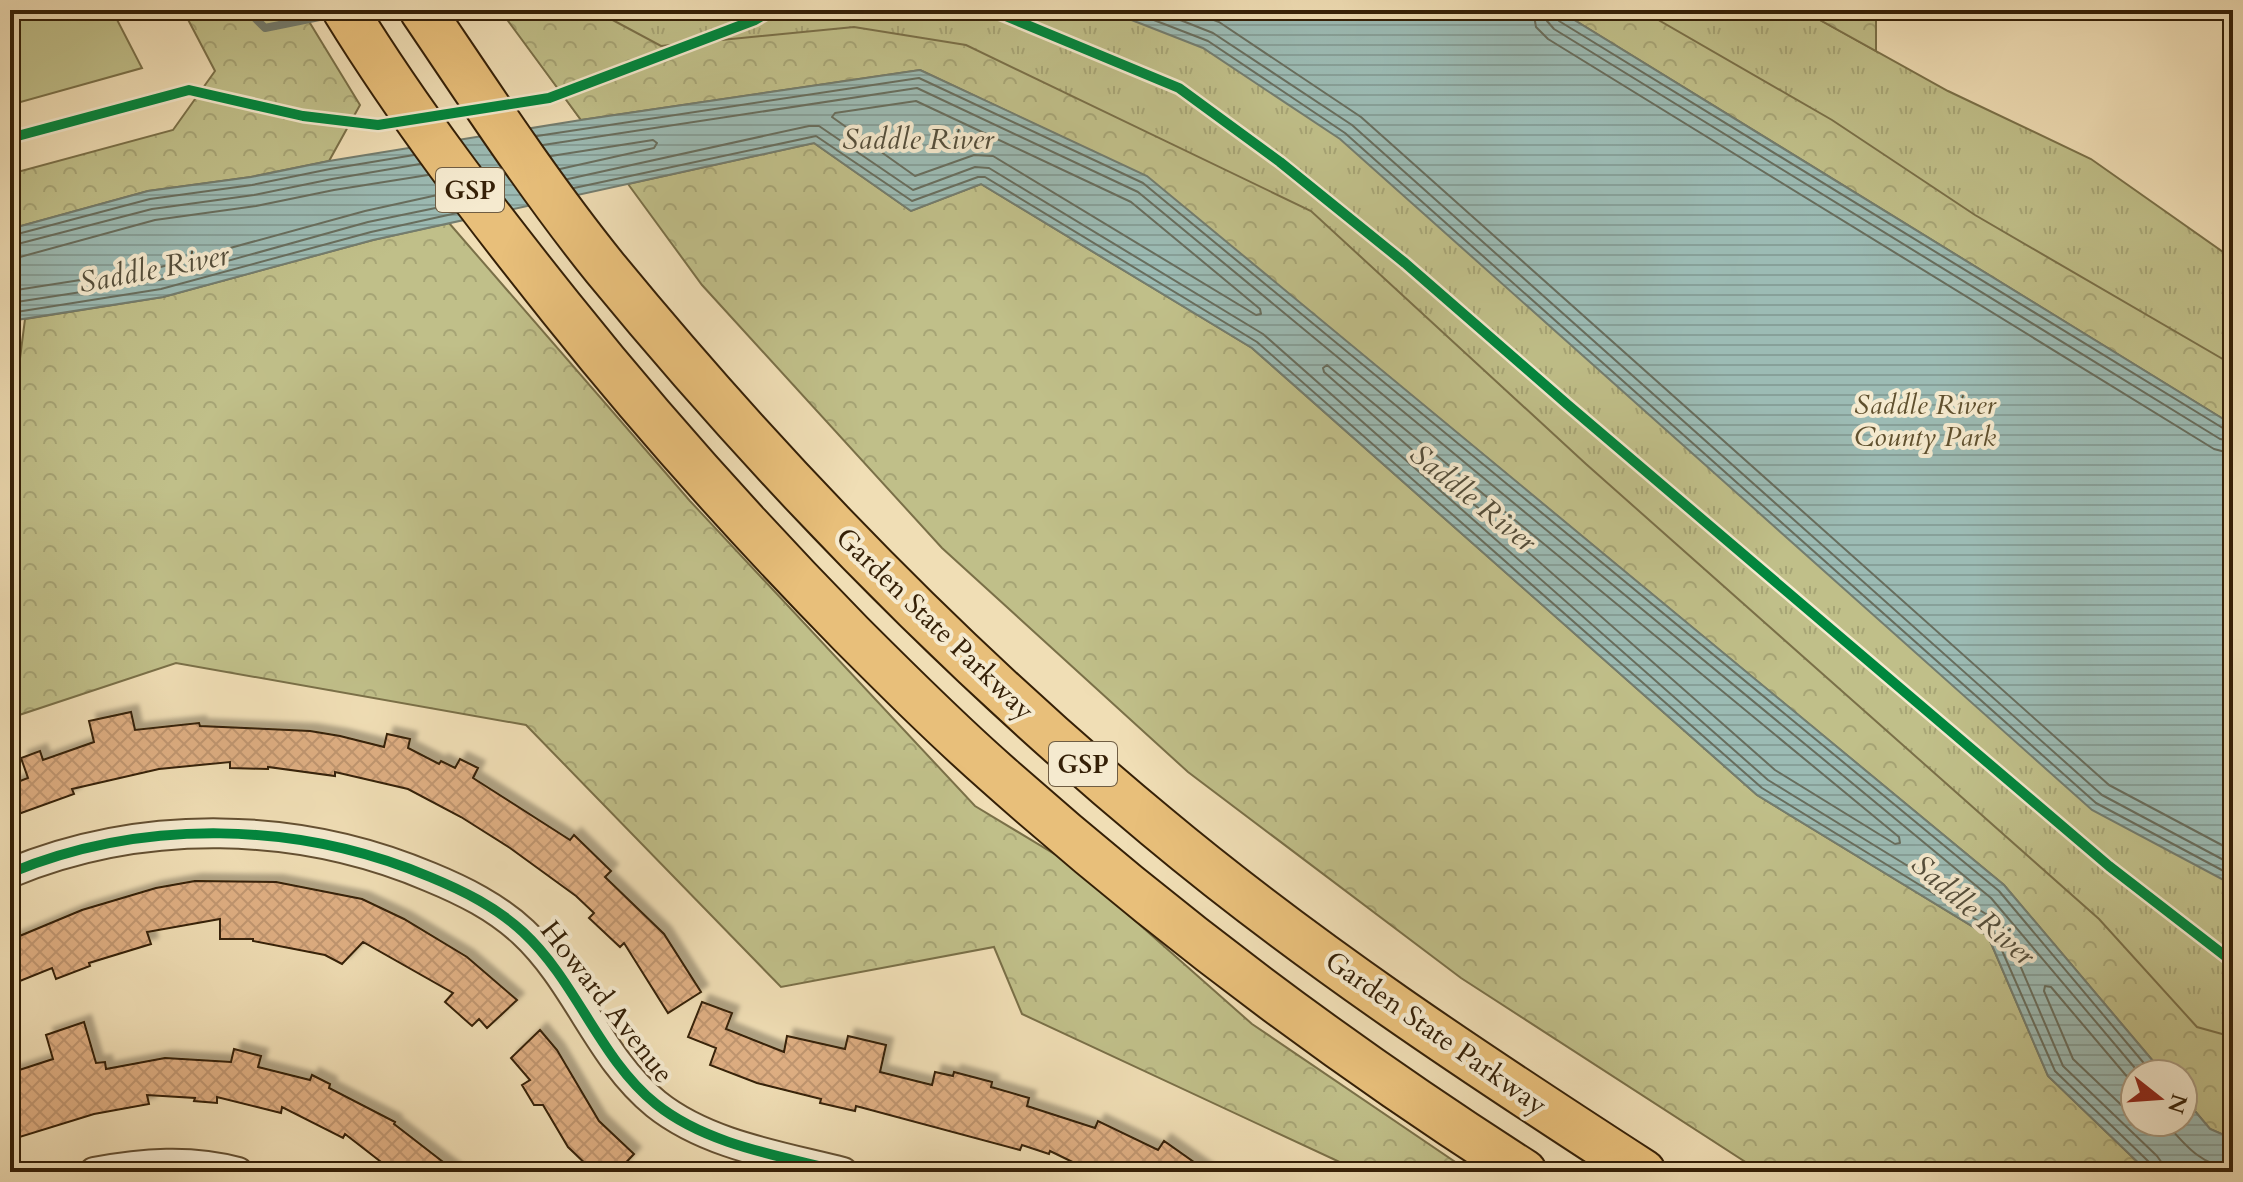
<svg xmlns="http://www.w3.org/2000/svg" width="2243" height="1182" viewBox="0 0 2243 1182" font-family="Cardo,serif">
<defs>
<pattern id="grass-tufts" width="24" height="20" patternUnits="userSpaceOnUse" patternTransform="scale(2)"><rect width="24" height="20" fill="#c0bf89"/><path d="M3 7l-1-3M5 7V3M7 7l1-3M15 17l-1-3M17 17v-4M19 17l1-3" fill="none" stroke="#a6a475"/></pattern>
<pattern id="forest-crowns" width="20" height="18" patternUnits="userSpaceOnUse" patternTransform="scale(2)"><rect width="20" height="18" fill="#c0bf89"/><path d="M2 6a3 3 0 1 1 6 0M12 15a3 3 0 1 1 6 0" fill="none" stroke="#a6a475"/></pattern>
<pattern id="water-rules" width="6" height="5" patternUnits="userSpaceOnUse" patternTransform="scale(2)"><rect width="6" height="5" fill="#9cbbb4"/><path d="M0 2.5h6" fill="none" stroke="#87a099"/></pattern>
<pattern id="building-cross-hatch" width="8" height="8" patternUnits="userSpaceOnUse" patternTransform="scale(2)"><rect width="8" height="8" fill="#dfaf83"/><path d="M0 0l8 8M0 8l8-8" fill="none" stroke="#c09670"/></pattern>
<filter id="shadow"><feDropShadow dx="7" dy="-7" stdDeviation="2" flood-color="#0004"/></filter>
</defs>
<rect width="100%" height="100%" fill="#f0deb5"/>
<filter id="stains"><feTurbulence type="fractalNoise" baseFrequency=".0025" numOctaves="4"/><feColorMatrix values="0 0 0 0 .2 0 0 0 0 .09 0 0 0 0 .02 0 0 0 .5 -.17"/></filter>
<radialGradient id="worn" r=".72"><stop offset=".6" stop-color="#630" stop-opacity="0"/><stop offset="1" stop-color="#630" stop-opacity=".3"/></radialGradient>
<path fill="url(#grass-tufts)" stroke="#7a7048" stroke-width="2" d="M 529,10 L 1802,10 L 1948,91 L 2091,159 L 2233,259 L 2233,1139 L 2183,1097 L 2183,1074 L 2164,1074 L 2004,885 L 1147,177 L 920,70 L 581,120 L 512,25 Z"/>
<path fill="url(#forest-crowns)" stroke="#7a7048" stroke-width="2" d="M 183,10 L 302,10 L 360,105 L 329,161 L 251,177 L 148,191 L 10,229 L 10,174 L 173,130 L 215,71 Z
M 500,10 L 611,10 L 607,17 L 661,46 L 854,27 L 966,45 L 1311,211 L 1586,464 L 2099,919 L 2197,1027 L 2233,1037 L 2233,1139 L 2210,1129 L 2183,1097 L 2183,1074 L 2164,1074 L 2004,885 L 1147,177 L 920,70 L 581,120 Z
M 1558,10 L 1641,10 L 1832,120 L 1975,215 L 2233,365 L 2233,425 Z
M 1802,10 L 1876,10 L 1876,51 Z
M 814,143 L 911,211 L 981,184 L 1252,348 L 1757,795 L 1988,936 L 2048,1076 L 2148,1172 L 1761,1172 L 1461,978 L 1188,772 L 942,548 L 702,285 L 628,184 Z
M 449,223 L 690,501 L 975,806 L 1071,864 L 1252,1024 L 1470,1172 L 1361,1172 L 1022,1014 L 994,947 L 781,987 L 526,725 L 176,663 L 10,718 L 10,437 L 25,319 L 163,297 L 373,240 Z"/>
<path fill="#c0bf89" stroke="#7a7048" stroke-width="2" d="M 10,10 L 112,10 L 142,68 L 10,105 Z"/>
<path fill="url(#water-rules)" stroke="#737d6f" stroke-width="2" d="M 1106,10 L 1558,10 L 2233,425 L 2233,885 L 2092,810 L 1340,139 L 1203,48 Z
M 920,70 L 1147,176 L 2004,885 L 2164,1074 L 2135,1074 L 2135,1122 L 2183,1122 L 2183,1097 L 2210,1129 L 2233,1139 L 2233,1172 L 2148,1172 L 2048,1076 L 1988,936 L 1757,795 L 1252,348 L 981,184 L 911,211 L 814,143 L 373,240 L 163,297 L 10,321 L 10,229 L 148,191 L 251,177 L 329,161 L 581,120 Z"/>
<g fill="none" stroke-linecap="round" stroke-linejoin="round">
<path stroke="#686e5e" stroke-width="2" d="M 1128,10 L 1208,41 L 1345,133 L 2096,803 L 2233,876
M 1155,10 L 1213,33 L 1352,125 L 2102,795 L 2233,865
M 1188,10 L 1219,22 L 1361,117 L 2109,785 L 2233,851
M 1533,10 L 1536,27 L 1548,39 L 2214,449 L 2233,454
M 1545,10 L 1547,21 L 1554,29 L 2220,439 L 2233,441
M 1555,10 L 1555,16 L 1559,21 L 2226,430 L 2233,431
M 916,101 L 1131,202 L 1260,309 L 1261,314 L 1256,315 L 993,156 L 974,155 L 915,176 L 832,117 L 835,113 Z
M 537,136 L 919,78 L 1143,183 L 1999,891 L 2153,1074
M 543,145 L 917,88 L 1138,192 L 1991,898 L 2140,1074
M 551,156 L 653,140 L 657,143 L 654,148 L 560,169
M 568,179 L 809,126 L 819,126 L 913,190 L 975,167 L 989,168 L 1263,334 L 1768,780 L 1999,922 L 2005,930 L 2063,1066 L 2157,1156 L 2162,1163 L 2163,1172
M 574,188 L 816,136 L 912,201 L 978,177 L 985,177 L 1257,342 L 1762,788 L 1993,930 L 2055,1071 L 2150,1163 L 2153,1172
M 10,236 L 150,199 L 252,185 L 330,169 L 414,155
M 10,246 L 152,209 L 254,195 L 332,179 L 420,164
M 10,258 L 20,257 L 155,220 L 256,206 L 334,190 L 428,175
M 10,291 L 157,268 L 365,211 L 442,194
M 10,303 L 159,280 L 368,222 L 450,205
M 10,313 L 161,289 L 371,232 L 457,213
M 1327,365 L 1899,837 L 1900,843 L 1895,844 L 1775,770 L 1324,372 L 1323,368 Z
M 2135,1086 L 2051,987 L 2045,986 L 2044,991 L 2073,1059 L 2135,1118
M 2165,1122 C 2184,1144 2202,1167 2233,1168"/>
<path stroke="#737d6f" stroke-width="8" d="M 247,10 L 265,28 L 334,14"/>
</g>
<path fill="url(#building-cross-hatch)" stroke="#352007" stroke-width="2" filter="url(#shadow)" d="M 131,712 L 135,730 L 199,723 L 200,726 L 310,731 L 340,736 L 384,747 L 387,734 L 410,739 L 408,748 L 439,764 L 441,761 L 455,768 L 460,759 L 478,768 L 473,778 L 570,840 L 574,835 L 611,871 L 605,877 L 664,934 L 701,992 L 668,1013 L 624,943 L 620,947 L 589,918 L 594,913 L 576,896 L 510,848 L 461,817 L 408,789 L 335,772 L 335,776 L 268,767 L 268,769 L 230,768 L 230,762 L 159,769 L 72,789 L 74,794 L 10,817 L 10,785 L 28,778 L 21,758 L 40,751 L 43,760 L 94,742 L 89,721 Z
M 195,881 L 276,882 L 362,899 L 404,919 L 467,957 L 517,1000 L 487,1028 L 479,1019 L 472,1026 L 445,1002 L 453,993 L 363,942 L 342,964 L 325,955 L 253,941 L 253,939 L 220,939 L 220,919 L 147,932 L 151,944 L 89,963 L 90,966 L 56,979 L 52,968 L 10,985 L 10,940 L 82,910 L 156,888 Z
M 702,1002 L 732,1013 L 726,1029 L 784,1052 L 787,1036 L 845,1049 L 848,1036 L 886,1045 L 880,1072 L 932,1085 L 935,1072 L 953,1076 L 954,1072 L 992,1082 L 991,1087 L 1029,1098 L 1027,1106 L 1095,1128 L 1098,1121 L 1158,1150 L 1164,1141 L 1208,1172 L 1093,1172 L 1050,1151 L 1049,1154 L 1022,1145 L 1020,1150 L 856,1106 L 855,1111 L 820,1103 L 821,1099 L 757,1083 L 710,1065 L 716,1048 L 688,1037 Z
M 84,1022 L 96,1063 L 105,1062 L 106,1069 L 165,1058 L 231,1062 L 234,1049 L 261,1056 L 258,1067 L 310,1080 L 312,1075 L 330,1084 L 329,1088 L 395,1122 L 394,1124 L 456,1172 L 394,1172 L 345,1134 L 343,1138 L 282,1107 L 281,1113 L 217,1097 L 217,1103 L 194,1101 L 195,1098 L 147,1095 L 149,1104 L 94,1114 L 10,1140 L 10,1073 L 53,1059 L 46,1035 Z
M 540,1030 L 557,1050 L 599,1121 L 634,1154 L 617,1172 L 594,1172 L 568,1147 L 543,1105 L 534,1105 L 522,1085 L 530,1080 L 511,1058 Z"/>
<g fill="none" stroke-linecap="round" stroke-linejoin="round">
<g stroke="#645032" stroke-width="32">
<path id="minor" d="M 10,873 C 143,818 298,821 430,877 C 464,891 496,907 523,932 C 577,982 599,1058 656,1104 C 707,1145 781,1156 843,1172
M 94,1172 C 142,1163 191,1159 238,1172"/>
</g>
<g stroke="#352007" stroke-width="48">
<path id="motorway" d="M 345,10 C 409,114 485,213 561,308 C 652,422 749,530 851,634 C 898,681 946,729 996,773 C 1161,920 1338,1053 1524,1172
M 422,10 C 481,97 539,186 605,268 C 771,470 955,659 1156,826 C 1309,954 1476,1064 1643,1172"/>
</g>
<use href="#minor" stroke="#f5eacf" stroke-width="28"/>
<use href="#motorway" stroke="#e8bf7a" stroke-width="44"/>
<g stroke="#f5eacf" stroke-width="15">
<path id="cycleway" d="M 991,10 L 1179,88 L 1280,162 L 1405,263 L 1568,405 L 2109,866 L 2233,962
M 10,138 L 189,90 L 303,116 L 378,125 L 549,98 L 755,20 L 772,10
M 10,873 C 143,818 298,821 430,877 C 464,891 496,907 523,932 C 577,982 599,1058 656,1104 C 707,1145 781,1156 843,1172"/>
</g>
<use href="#cycleway" stroke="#00873e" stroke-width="10"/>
</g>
<g text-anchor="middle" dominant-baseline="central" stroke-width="8" stroke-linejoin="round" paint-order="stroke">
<g fill="#f5eacf" stroke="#6f5d43" stroke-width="2">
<rect x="436" y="168" width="68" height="44" rx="6"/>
<rect x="1049" y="742" width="68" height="44" rx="6"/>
</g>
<g font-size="26" font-weight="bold" fill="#352007">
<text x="470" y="190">GSP</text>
<text x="1083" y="764">GSP</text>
</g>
<g font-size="28" font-style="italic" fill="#5f502e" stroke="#f5eacf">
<text x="1925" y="405">Saddle River<tspan x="1925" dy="32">County Park</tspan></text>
</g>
<g font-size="28" fill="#352007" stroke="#f5eacf">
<text transform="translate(935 624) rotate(44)">Garden State Parkway</text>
<text transform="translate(607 1002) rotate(52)">Howard Avenue</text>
<text transform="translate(1436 1033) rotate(35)">Garden State Parkway</text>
</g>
<g font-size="30" font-style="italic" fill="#544e3b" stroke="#f5eacf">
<text x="918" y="139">Saddle River</text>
<text transform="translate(154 269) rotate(-11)">Saddle River</text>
<text transform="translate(1473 498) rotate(39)">Saddle River</text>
<text transform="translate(1973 910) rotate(41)">Saddle River</text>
</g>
</g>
<rect width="2243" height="1182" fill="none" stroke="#f0deb5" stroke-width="40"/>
<rect x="12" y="12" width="2219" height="1158" fill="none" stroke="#352007" stroke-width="4"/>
<rect x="20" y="20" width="2203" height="1142" fill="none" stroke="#352007" stroke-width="2"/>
<g transform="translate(2159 1098) rotate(107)"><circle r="38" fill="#f5eacf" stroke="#a8997f" stroke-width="2"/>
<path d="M0-6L14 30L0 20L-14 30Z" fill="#8f2418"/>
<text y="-12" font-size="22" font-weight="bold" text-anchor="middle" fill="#352007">N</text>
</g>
<rect width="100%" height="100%" filter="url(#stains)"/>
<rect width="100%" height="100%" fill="url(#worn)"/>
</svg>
